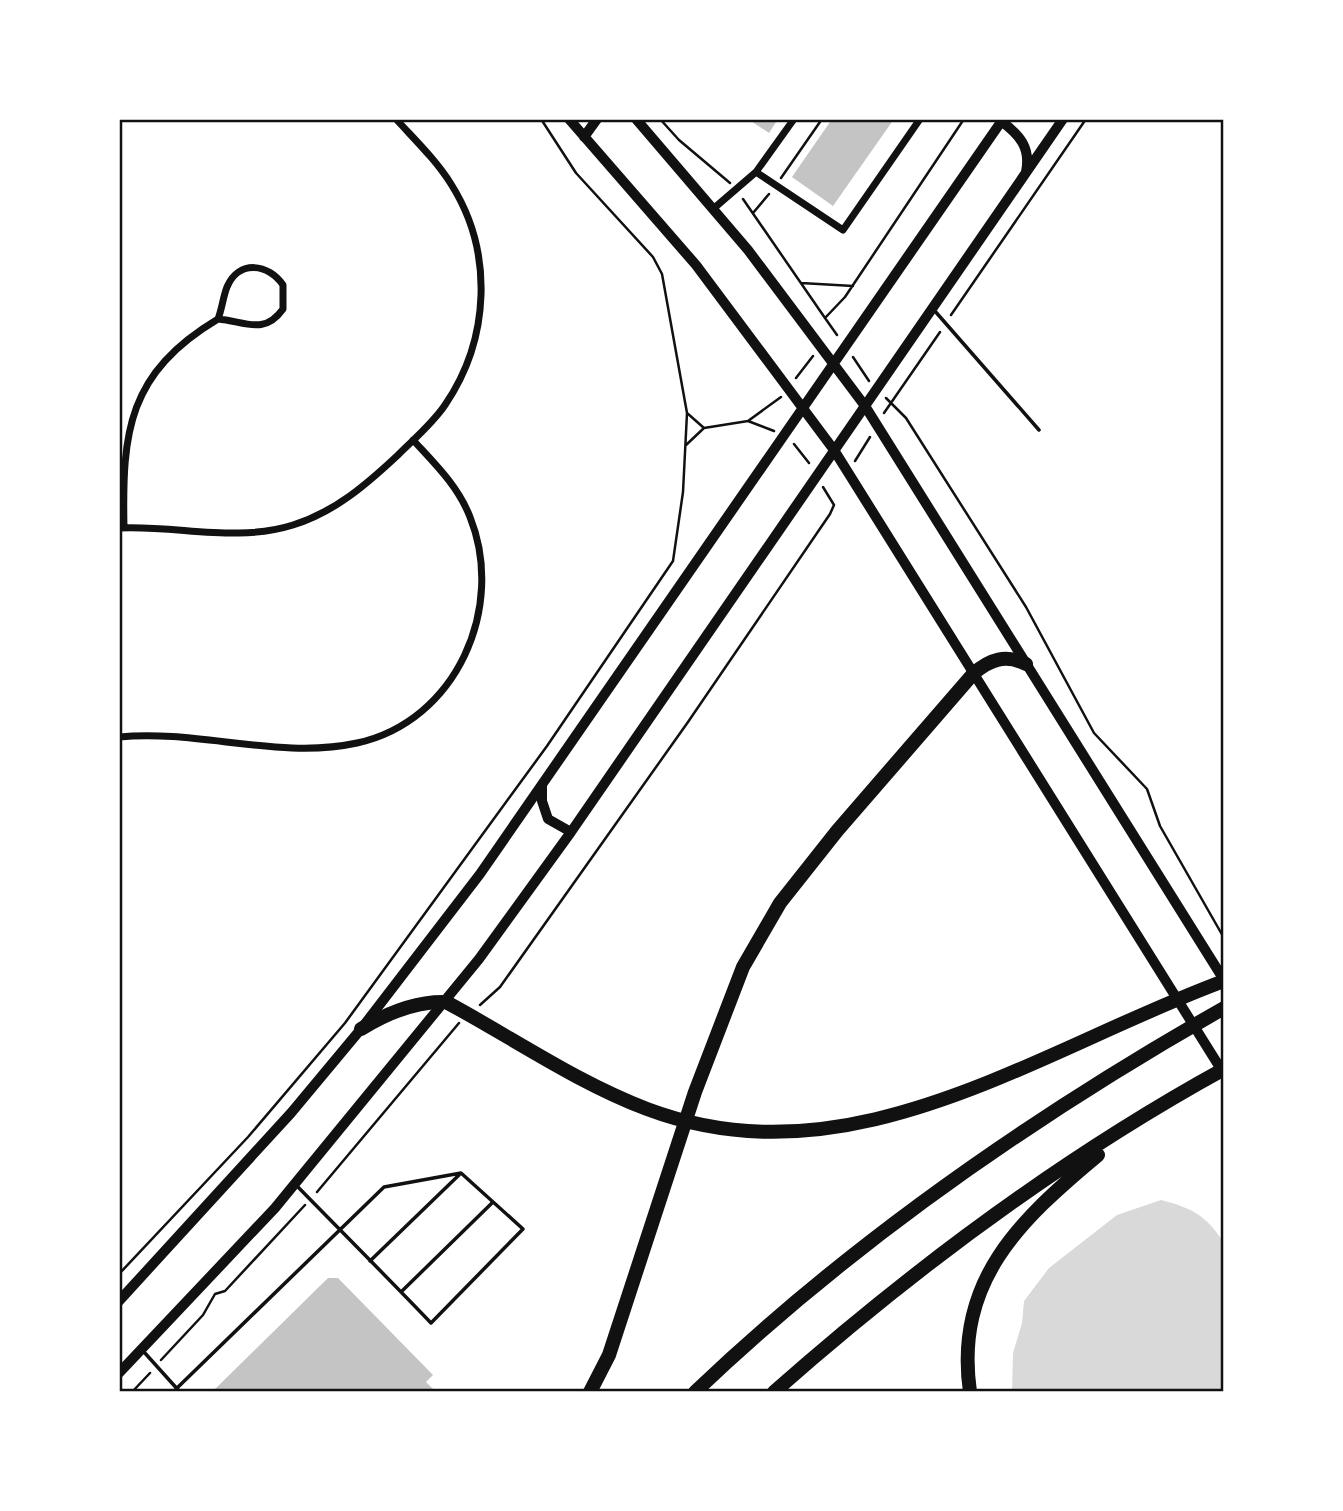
<svg xmlns="http://www.w3.org/2000/svg" width="1343" height="1511" viewBox="0 0 1343 1511" font-family="'Roboto Condensed',sans-serif">
<rect width="100%" height="100%" fill="#fff"/>
<path fill="#d9d9d9" d="M 1161,1200 C 1192,1208 1206,1215 1224,1243 L 1224,1392 L 1012,1392 L 1013,1353 L 1022,1323 L 1024,1301 L 1049,1268 L 1117,1215 Z"/>
<path fill="#c4c4c4" d="M 748,119 L 778,119 L 769,133 Z
M 832,119 L 894,119 L 833,206 L 792,177 Z
M 328,1278 L 338,1278 L 433,1375 L 426,1382 L 434,1390 L 216,1392 L 214,1390 Z"/>
<g fill="none" stroke-linecap="round" stroke-linejoin="round">
<path stroke="#111" stroke-width="2.5" d="M 660,119 L 679,140 L 730,183
M 781,178 L 822,119
M 743,199 L 825,318 L 845,297 L 964,119
M 753,213 L 769,194
M 801,283 L 853,286
M 951,315 L 1086,119
M 825,318 L 837,335
M 853,357 L 869,381
M 796,378 L 813,356
M 886,398 L 906,418 L 1026,607 L 1094,733 L 1147,789 L 1160,826 L 1224,938
M 687,413 L 704,428 L 748,421 L 781,397
M 884,413 L 940,332
M 748,421 L 774,431
M 794,444 L 809,463
M 686,445 L 704,428
M 855,461 L 870,437
M 480,1005 L 500,987 L 688,722 L 830,514 L 834,505 L 823,487
M 317,1192 L 459,1023
M 119,1274 L 248,1137 L 345,1023 L 547,746 L 673,561 L 683,492 L 687,413 L 662,274 L 653,257 L 576,173 L 541,119
M 161,1360 L 203,1315 L 215,1294 L 225,1291 L 305,1205
M 132,1392 L 150,1373"/>
<path stroke="#111" stroke-width="3.5" d="M 934,310 L 1039,430
M 370,1261 L 459,1175
M 401,1292 L 493,1202
M 144,1352 L 180,1392
M 176,1389 L 384,1187 L 461,1173 L 523,1229 L 431,1323 C 387,1277 342,1232 297,1186"/>
<path stroke="#111" stroke-width="7" d="M 756,172 L 843,230 L 920,119
M 713,209 L 756,172 L 794,119
M 119,528 C 178,525 236,543 293,525 C 335,512 367,484 398,455 C 414,439 433,423 445,405 C 490,339 494,252 451,184 C 436,160 415,140 396,119
M 124,528 C 122,431 128,373 218,319 C 244,321 264,336 283,309 L 283,285 C 269,264 239,259 227,287 C 223,297 222,309 218,319
M 119,737 C 198,729 279,760 357,743 C 457,721 506,607 470,517 C 458,486 435,464 413,440"/>
<path stroke="#111" stroke-width="10" d="M 569,119 L 696,265 L 834,450 L 1224,1074
M 636,119 L 748,250 L 865,406 L 1224,980
M 1001,121 C 1020,135 1031,148 1026,172
M 584,137 L 597,119
M 542,786 L 542,801 L 548,819 L 571,832
M 119,1301 L 291,1113 L 361,1029 L 480,874 L 1003,119
M 119,1373 L 275,1208 L 479,959 L 571,832 L 1063,119"/>
<path stroke="#111" stroke-width="14" d="M 361,1029 C 387,1013 415,1001 446,1002 C 513,1038 576,1082 647,1109 C 852,1186 1039,1049 1224,981
M 590,1392 L 609,1355 L 695,1092 L 743,967 L 780,903 L 837,831 L 973,674 C 990,659 1006,654 1026,664
M 695,1392 C 853,1241 1034,1116 1224,1008
M 774,1392 C 912,1270 1062,1158 1224,1069
M 970,1392 C 954,1281 1020,1220 1098,1155"/>
</g>
<rect width="1343" height="1511" fill="none" stroke="#ffffff" stroke-width="242"/>
<rect x="121" y="121" width="1101" height="1269" fill="none" stroke="#111" stroke-width="2.5"/>
</svg>
